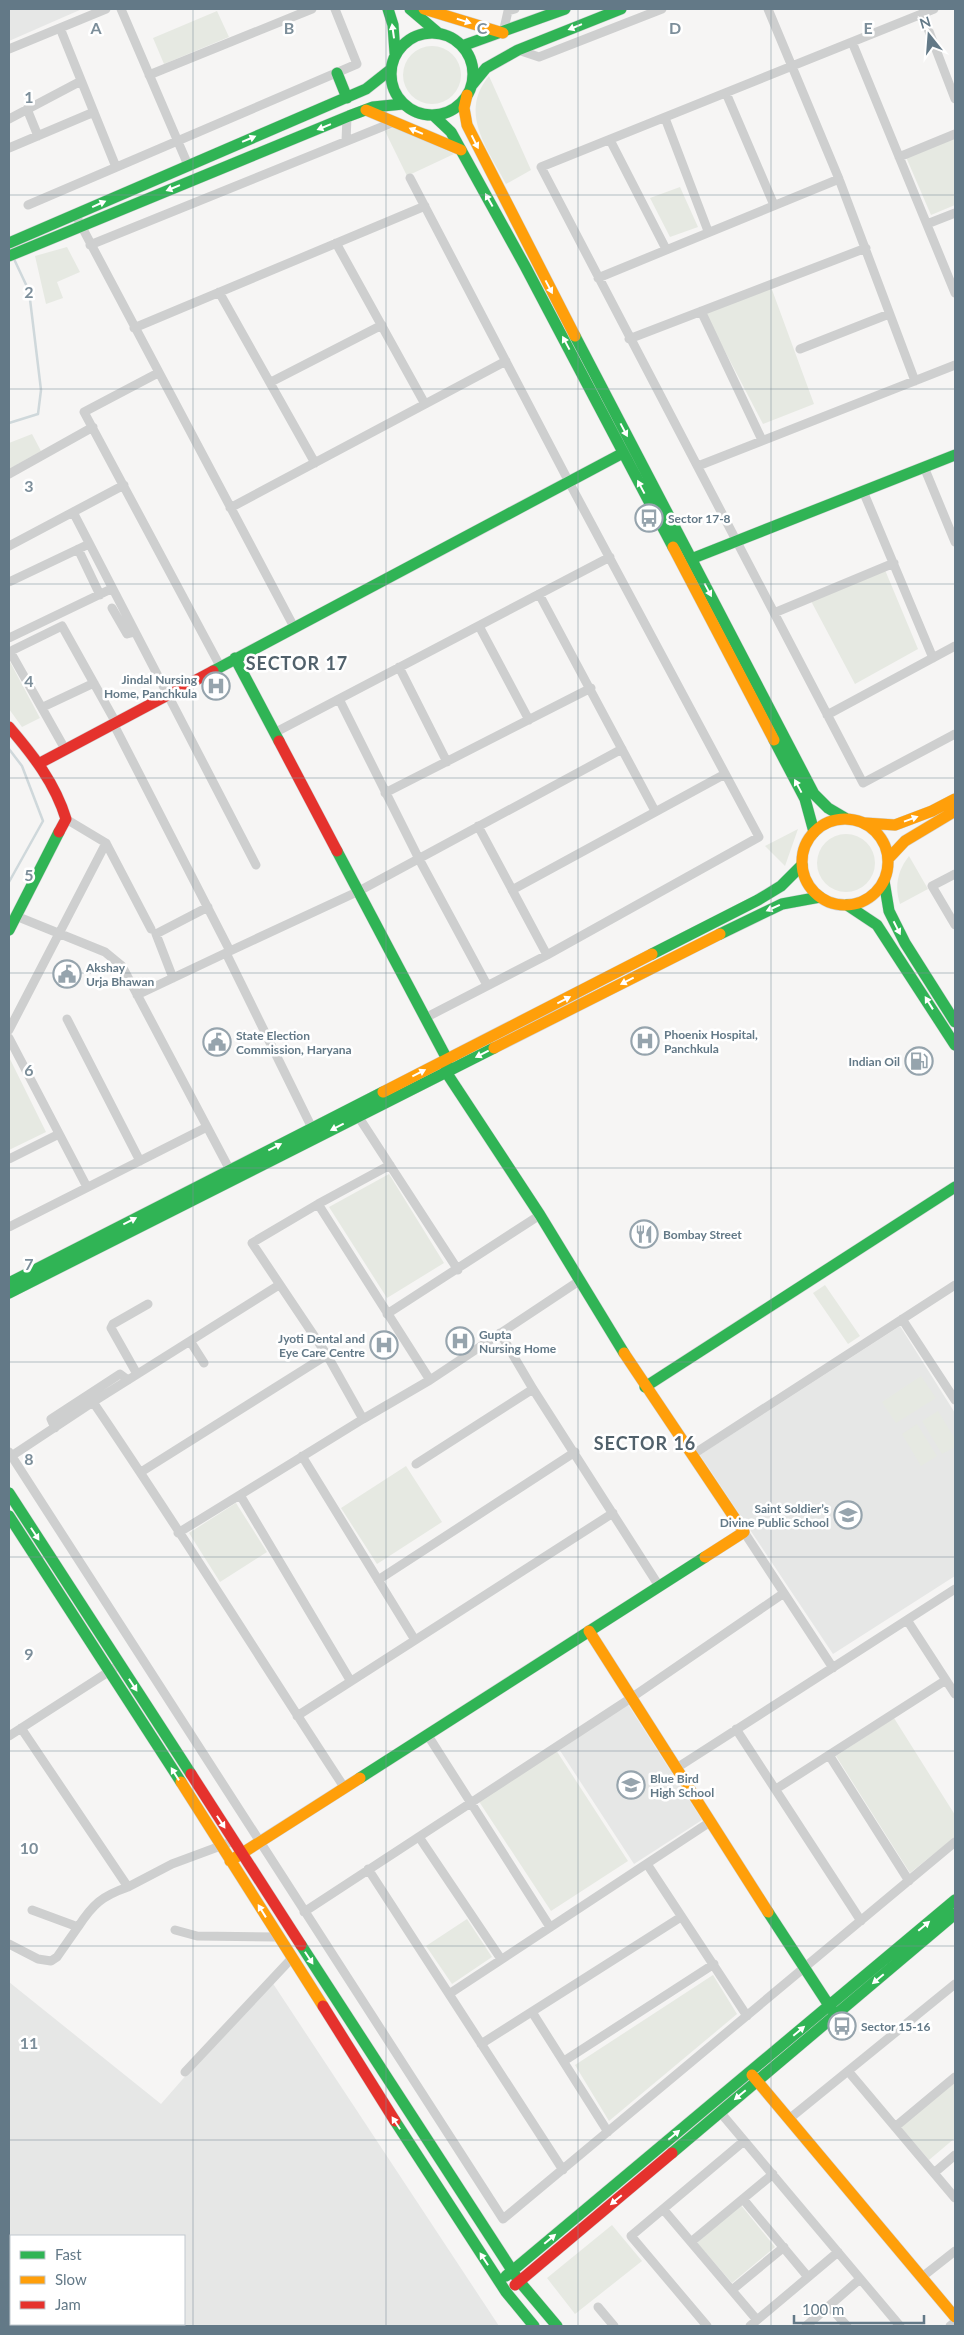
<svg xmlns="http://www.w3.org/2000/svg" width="964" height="2335" viewBox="0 0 964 2335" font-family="Lato,sans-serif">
<rect width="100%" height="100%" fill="#f6f5f4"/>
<path fill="#e6e7e6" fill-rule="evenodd" d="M 9,9 L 82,9 L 9,41 Z
M 900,1326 L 955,1413 L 955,1576 L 833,1654 L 700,1455 Z
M 627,1703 L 702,1820 L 634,1864 L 559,1749 Z
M 270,1979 L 499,2326 L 9,2326 L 9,1982 L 161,2104 ZM 11,2236 L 184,2236 L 184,2324 L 11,2324 Z"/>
<path fill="#e6e9e2" d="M 217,11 L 229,37 L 164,64 L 153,38 Z
M403 75a29 29 0 1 1 58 0a29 29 0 1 1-58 0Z
M 489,76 L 531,170 L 506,184 C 488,149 458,113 489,76 Z
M 395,127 L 454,154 L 407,176 L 385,131 Z
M 955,138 L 955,205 L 931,215 L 906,157 Z
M 680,187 L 698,227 L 670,237 L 650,198 Z
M 67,247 L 80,272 L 57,282 L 63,298 L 46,304 L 35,256 Z
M 771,287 L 814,404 L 763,424 L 705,313 Z
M 32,434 L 41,451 L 9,469 L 9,443 Z
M 885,570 L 918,649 L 855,684 L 811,601 Z
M 9,660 L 40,718 L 22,727 L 9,709 Z
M 798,829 L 785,866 L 765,846 Z
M817 863a29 29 0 1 1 58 0a29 29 0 1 1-58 0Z
M 909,856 L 928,889 L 900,904 C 894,886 898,870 909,856 Z
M 9,1057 L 46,1132 L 9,1150 Z
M 389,1174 L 444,1263 L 387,1298 L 329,1207 Z
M 825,1285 L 860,1336 L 848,1344 L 813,1293 Z
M 921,1376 L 936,1398 L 896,1423 L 882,1402 Z
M 938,1411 L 955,1439 L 955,1447 L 942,1454 L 922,1421 Z
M 917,1424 L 937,1456 L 921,1466 L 902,1434 Z
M 406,1466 L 442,1522 L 377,1564 L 341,1508 Z
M 236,1503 L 267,1552 L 220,1582 L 189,1533 Z
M 894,1718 L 955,1815 L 955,1837 L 910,1873 L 836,1756 Z
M 556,1750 L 628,1861 L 551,1911 L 478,1800 Z
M 467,1919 L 492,1957 L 452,1984 L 426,1946 Z
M 713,1975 L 737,2014 L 609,2121 L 575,2065 Z
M 955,2080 L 955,2138 L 929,2160 L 900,2126 Z
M 740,2204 L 775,2247 L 732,2283 L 697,2243 Z
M 612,2225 L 642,2261 L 575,2314 L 547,2278 Z"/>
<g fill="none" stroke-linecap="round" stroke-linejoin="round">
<path stroke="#cfd8db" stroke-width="2.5" d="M 9,423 L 38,414 L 41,390 L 29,291 L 14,259
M 9,749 L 22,766 L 43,821 L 9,882"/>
<g stroke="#d1d2d4" stroke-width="12">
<path id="fast" d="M 388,9 L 393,25 L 395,53
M 410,9 L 437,32
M391 74a41 41 0 1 1 82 0a41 41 0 1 1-82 0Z
M 462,46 L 565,9
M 337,73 L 347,98
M 472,85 L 486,68 L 518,50 L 621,9
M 433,115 L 451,132 L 525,266 L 673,547
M 9,243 L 366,89 L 390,70
M 9,256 L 349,116 L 373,107 L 403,104
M 575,336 L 814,794 L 828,808 L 845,818
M 691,559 L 955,455
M 235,658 L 279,741
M 213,671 L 623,453
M 774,740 L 805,799 L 814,832
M 337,851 L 447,1059 L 446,1072 L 540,1215 L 624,1353
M 884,881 L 889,911 L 905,943 L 955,1022
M 847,905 L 877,925 L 955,1045
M 9,930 L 59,832
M 720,934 L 782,904 L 820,897
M 652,954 L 758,900 L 781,886 L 802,865
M 9,1283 L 383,1092
M 9,1293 L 494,1048
M 645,1387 L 955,1187
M 9,1493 L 191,1774
M 9,1516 L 181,1782
M 360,1778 L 705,1557
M 768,1912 L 832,2010
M 301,1945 L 519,2281 L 557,2326
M 395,2121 L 506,2292 L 534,2326
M 672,2153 L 955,1914
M 506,2276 L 955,1900"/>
</g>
<g stroke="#d1d2d4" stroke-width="12">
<path id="slow" d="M 424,9 L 503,33
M 467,95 L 464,108 L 467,125 L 575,336
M 366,110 L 461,150
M 673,547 L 774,740
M802 862a43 43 0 1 1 86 0a43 43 0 1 1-86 0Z
M 865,823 L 895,825 L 932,811 L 955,799
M 889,858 L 905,841 L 955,811
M 494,1048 L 720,934
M 383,1092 L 652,954
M 624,1353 L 744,1532 L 705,1557
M 589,1631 L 768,1912
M 181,1782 L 323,2006
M 230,1861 L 360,1778
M 752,2075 L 955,2317"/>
</g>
<g stroke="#d1d2d4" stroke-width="12">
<path id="jam" d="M 9,727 C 33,755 55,783 66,819 L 59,832
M 279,741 L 337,851
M 40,763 L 213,671
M 191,1774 L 301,1945
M 323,2006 L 395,2121
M 515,2285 L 672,2153"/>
</g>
<path stroke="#cecfcf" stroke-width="9" d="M 121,9 L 188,165
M 768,9 L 839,179 L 915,381
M 934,9 L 541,167 L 863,783 L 955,734
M 922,13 L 955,99
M 60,28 L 116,167
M 503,33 L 508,11 L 515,9
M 852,42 L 955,293
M 9,49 L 106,9
M 518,50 L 539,57 L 662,9
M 149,75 L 312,9
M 726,93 L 774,205
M 27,109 L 38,136
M 665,118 L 708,231
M 9,119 L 81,81
M 610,140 L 666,249
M 346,141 L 347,117
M 9,148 L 94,112
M 899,157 L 955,134
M 410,178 L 569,482 L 759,837 L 547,955 L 425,1018
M 28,205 L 357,64 L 335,9
M 75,214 L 294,627
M 927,224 L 955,213
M 336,243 L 425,404
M 90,245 L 394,122
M 598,278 L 839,179
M 219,292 L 315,463
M 701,311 L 762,440
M 134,328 L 425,206
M 629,339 L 866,248
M 800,349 L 889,314
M 158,373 L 84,412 L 220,666
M 271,382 L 382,325
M 698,466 L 955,365
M 924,467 L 955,542
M 9,474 L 93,427
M 863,491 L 933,658
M 230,508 L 506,361
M 73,512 L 256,865
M 9,546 L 124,485
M 78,549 L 100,595
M 9,582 L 89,544
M 539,594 L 655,811
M 112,608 L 127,634 L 135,632
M 774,613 L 894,563
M 479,626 L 529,720
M 9,638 L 111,589
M 399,667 L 447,762
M 339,699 L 419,859 L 487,985
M 43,707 L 94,683
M 827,715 L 955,646
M 113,723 L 230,951 L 137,995
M 276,732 L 610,557
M 65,749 L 12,655 L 13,650 L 62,626 L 115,721
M 385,793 L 591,688
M 478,826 L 547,955
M 106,843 L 151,929
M 955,874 L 932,886 L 955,925
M 512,890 L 725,774
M 16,916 L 105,952 L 122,966 L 232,1174
M 230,951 L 359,891 L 622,749
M 226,953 L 312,1128
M 173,978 L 156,934 L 208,907
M 67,1019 L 140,1161
M 9,1030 L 106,843 L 66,819
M 9,1038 L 87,1187
M 356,1113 L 458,1270
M 9,1159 L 59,1134
M 318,1204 L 430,1380
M 9,1227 L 207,1127
M 387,1314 L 540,1215
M 902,1319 L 955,1400
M 500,1333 L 533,1389 L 659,1586
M 190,1341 L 204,1363
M 137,1374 L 111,1328 L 113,1324 L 148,1304
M 93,1402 C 179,1528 260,1659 344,1787
M 363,1419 L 327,1355 L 252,1243 L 318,1204 L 390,1165
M 55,1428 L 51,1419 L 120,1374 L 128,1380
M 9,1452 L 503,2219 L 955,1842
M 13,1455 L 93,1402 L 279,1285
M 692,1455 L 955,1285
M 302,1456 L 415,1640
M 416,1464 L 533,1389
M 141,1472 L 327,1355
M 240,1495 L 350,1680
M 744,1532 L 833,1668
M 178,1533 L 363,1419 L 430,1380 L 579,1281
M 378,1580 L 575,1452
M 907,1620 L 955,1694
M 297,1716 L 613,1513
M 21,1728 L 128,1887 L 172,1864 L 234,1841
M 736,1729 L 861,1921
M 427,1734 L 550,1927
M 9,1736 L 116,1667
M 829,1755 L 909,1881
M 675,1769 L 955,1589
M 776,1789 L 946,1680
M 419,1837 L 501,1959
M 647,1864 L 747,2016
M 368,1869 L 563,2170
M 32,1910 L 78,1927 C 93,1904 102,1896 128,1887
M 304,1912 L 631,1698 L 784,1593
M 175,1930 L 197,1936 L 278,1937
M 9,1944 L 38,1959 L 51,1961 L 57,1957 L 78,1927
M 449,1994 L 710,1822
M 532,2012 L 608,2132
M 481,2044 L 681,1917
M 564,2061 L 714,1964
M 848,2071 L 955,2198
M 185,2072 L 292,1958
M 720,2112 L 900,2326
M 789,2119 L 955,1984
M 895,2127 L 955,2077
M 934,2173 L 955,2155
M 743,2199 L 808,2277
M 663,2209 L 757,2320
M 691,2242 L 773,2174
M 922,2277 L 955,2251
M 732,2290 L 784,2247
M 829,2306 L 847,2326
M 598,2307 L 614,2326
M 707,2326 L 631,2236 L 744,2141
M 750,2326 L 838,2252
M 806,2326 L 860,2279
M 950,2326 L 955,2322"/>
<use href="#fast" stroke="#30b455" stroke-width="11"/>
<use href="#slow" stroke="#ff9f0a" stroke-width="11"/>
<use href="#jam" stroke="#e5322d" stroke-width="11"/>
</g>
<defs><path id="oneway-solid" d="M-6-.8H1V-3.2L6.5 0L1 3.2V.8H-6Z" transform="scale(1.25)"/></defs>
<g fill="#fff">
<use href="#oneway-solid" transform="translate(464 21) rotate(17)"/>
<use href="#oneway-solid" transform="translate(575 27) rotate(158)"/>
<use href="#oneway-solid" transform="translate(393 31) rotate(-98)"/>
<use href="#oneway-solid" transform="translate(324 127) rotate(158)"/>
<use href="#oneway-solid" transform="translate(416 131) rotate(-157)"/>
<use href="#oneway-solid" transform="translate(249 139) rotate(-23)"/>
<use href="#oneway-solid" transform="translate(475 142) rotate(63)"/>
<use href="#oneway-solid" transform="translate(173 188) rotate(158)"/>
<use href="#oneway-solid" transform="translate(489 200) rotate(-119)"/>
<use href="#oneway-solid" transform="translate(99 204) rotate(-24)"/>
<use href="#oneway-solid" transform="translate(549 287) rotate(62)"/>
<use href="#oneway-solid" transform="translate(566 343) rotate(-118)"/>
<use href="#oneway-solid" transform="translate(624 430) rotate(62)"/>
<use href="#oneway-solid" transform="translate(641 487) rotate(-118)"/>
<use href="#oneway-solid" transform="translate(708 590) rotate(62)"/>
<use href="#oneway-solid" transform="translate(798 786) rotate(-118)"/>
<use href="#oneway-solid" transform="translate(911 819) rotate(-20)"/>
<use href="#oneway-solid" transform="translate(773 908) rotate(156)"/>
<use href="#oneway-solid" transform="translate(897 928) rotate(63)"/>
<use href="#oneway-solid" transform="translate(627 981) rotate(153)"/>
<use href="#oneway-solid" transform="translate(564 1000) rotate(-27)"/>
<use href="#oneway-solid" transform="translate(929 1003) rotate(-122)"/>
<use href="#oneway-solid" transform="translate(482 1054) rotate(153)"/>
<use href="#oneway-solid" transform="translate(419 1073) rotate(-27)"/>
<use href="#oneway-solid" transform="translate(337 1127) rotate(153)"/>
<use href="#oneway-solid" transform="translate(275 1147) rotate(-27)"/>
<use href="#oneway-solid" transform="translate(130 1221) rotate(-27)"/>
<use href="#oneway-solid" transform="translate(35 1534) rotate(57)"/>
<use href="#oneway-solid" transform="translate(133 1685) rotate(57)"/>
<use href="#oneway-solid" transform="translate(175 1774) rotate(-122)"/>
<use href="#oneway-solid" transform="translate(221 1822) rotate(57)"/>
<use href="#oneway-solid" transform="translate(262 1911) rotate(-122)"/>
<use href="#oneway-solid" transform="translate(924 1926) rotate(-40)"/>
<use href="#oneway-solid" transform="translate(309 1958) rotate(57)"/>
<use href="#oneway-solid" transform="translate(878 1979) rotate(140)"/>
<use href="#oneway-solid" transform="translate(799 2031) rotate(-40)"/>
<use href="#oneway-solid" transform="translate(740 2095) rotate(140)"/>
<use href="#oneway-solid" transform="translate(396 2123) rotate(-123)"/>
<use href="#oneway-solid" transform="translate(674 2135) rotate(-40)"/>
<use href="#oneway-solid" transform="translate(616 2200) rotate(140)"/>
<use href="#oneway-solid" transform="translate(550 2239) rotate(-40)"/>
<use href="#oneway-solid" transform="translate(484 2259) rotate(-123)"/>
</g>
<path fill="none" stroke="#7c8e9a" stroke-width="1" stroke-opacity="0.55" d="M 193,9 L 193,2326M 386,9 L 386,2326M 578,9 L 578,2326M 771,9 L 771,2326M 9,195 L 955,195M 9,389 L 955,389M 9,584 L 955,584M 9,778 L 955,778M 9,973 L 955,973M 9,1168 L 955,1168M 9,1362 L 955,1362M 9,1557 L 955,1557M 9,1751 L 955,1751M 9,1946 L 955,1946M 9,2140 L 955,2140"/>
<defs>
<g id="bus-ring" transform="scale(1.4375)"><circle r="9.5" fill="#fff" stroke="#96a4ad" stroke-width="1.5"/><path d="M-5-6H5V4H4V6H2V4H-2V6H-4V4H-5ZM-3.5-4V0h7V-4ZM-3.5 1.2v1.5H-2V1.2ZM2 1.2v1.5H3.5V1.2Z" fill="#96a4ad"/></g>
<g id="hospital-ring" transform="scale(1.4375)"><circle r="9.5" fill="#fff" stroke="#96a4ad" stroke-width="1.5"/><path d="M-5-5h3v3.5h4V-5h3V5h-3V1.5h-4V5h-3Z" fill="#96a4ad"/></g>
<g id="civic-ring" transform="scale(1.4375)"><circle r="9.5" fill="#fff" stroke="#96a4ad" stroke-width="1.5"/><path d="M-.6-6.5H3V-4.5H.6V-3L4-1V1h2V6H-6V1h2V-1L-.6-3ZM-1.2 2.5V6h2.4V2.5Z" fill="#96a4ad"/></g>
<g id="fuel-ring" transform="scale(1.4375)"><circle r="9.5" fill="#fff" stroke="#96a4ad" stroke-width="1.5"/><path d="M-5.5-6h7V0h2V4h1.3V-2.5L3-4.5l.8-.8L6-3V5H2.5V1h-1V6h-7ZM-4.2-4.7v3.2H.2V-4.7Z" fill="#96a4ad"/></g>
<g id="restaurant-ring" transform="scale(1.4375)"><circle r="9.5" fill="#fff" stroke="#96a4ad" stroke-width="1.5"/><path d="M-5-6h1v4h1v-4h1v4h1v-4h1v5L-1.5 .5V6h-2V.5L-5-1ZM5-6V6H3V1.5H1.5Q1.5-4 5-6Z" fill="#96a4ad"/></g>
<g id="school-ring" transform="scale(1.4375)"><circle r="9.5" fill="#fff" stroke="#96a4ad" stroke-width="1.5"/><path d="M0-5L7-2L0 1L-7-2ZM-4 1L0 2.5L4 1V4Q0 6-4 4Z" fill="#96a4ad"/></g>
</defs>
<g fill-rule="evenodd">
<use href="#bus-ring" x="649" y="518"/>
<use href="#hospital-ring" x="216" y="686"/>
<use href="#civic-ring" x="67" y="974"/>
<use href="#hospital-ring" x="645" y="1041"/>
<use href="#civic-ring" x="217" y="1042"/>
<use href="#fuel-ring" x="919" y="1061"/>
<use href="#restaurant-ring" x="644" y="1234"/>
<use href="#hospital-ring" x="460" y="1341"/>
<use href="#hospital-ring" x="384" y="1345"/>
<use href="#school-ring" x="848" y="1515"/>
<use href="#school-ring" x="631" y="1785"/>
<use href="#bus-ring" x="842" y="2026"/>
</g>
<g text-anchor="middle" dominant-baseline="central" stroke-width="5" stroke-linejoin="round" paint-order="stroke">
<g font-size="12" font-weight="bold" fill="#637987" stroke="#fff" text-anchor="start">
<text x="668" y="518">Sector 17-8</text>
<text x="197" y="679" text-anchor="end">Jindal Nursing<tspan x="197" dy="14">Home, Panchkula</tspan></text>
<text x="86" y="967">Akshay<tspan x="86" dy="14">Urja Bhawan</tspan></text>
<text x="664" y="1034">Phoenix Hospital,<tspan x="664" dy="14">Panchkula</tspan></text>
<text x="236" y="1035">State Election<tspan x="236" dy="14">Commission, Haryana</tspan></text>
<text x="900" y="1061" text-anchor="end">Indian Oil</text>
<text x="663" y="1234">Bombay Street</text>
<text x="479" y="1334">Gupta<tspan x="479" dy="14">Nursing Home</tspan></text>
<text x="365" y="1338" text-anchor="end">Jyoti Dental and<tspan x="365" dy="14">Eye Care Centre</tspan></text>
<text x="829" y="1508" text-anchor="end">Saint Soldier’s<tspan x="829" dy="14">Divine Public School</tspan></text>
<text x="650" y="1778">Blue Bird<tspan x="650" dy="14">High School</tspan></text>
<text x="861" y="2026">Sector 15-16</text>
</g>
<g font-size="18" font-weight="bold" letter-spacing="1" fill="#51616b" stroke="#fff">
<text x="297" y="663">SECTOR 17</text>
<text x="645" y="1443">SECTOR 16</text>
</g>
</g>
<g font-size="16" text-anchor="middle" font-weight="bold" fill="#7c8e9a" stroke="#fff" stroke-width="5" stroke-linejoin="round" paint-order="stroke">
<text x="96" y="34">A</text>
<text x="289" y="34">B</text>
<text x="482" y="34">C</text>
<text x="675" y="34">D</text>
<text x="868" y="34">E</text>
<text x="29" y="103">1</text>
<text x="29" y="298">2</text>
<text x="29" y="492">3</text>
<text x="29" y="687">4</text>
<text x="29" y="881">5</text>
<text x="29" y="1076">6</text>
<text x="29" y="1270">7</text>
<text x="29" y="1465">8</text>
<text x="29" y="1660">9</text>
<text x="29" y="1854">10</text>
<text x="29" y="2049">11</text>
</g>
<rect width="964" height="2335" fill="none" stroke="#637987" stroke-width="20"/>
<rect x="10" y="2235" width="175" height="90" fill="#ffffff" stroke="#c1c9cf"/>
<rect x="20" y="2251" width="25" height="8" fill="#30b455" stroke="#c1c9cf"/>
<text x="55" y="2260" font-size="15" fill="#637987">Fast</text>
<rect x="20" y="2276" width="25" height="8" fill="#ff9f0a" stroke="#c1c9cf"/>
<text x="55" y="2285" font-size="15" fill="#637987">Slow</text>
<rect x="20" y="2301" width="25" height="8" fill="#e5322d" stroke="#c1c9cf"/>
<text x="55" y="2310" font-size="15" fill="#637987">Jam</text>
<g transform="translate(929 35) rotate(343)" stroke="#ffffff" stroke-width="4" paint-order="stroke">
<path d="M0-4L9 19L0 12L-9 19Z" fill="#637987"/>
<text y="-8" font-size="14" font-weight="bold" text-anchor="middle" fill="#637987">N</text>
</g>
<path d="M794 2315v8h130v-8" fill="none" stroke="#637987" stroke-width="2.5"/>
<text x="802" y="2315" font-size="15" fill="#637987" stroke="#ffffff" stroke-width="4" paint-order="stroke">100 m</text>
</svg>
